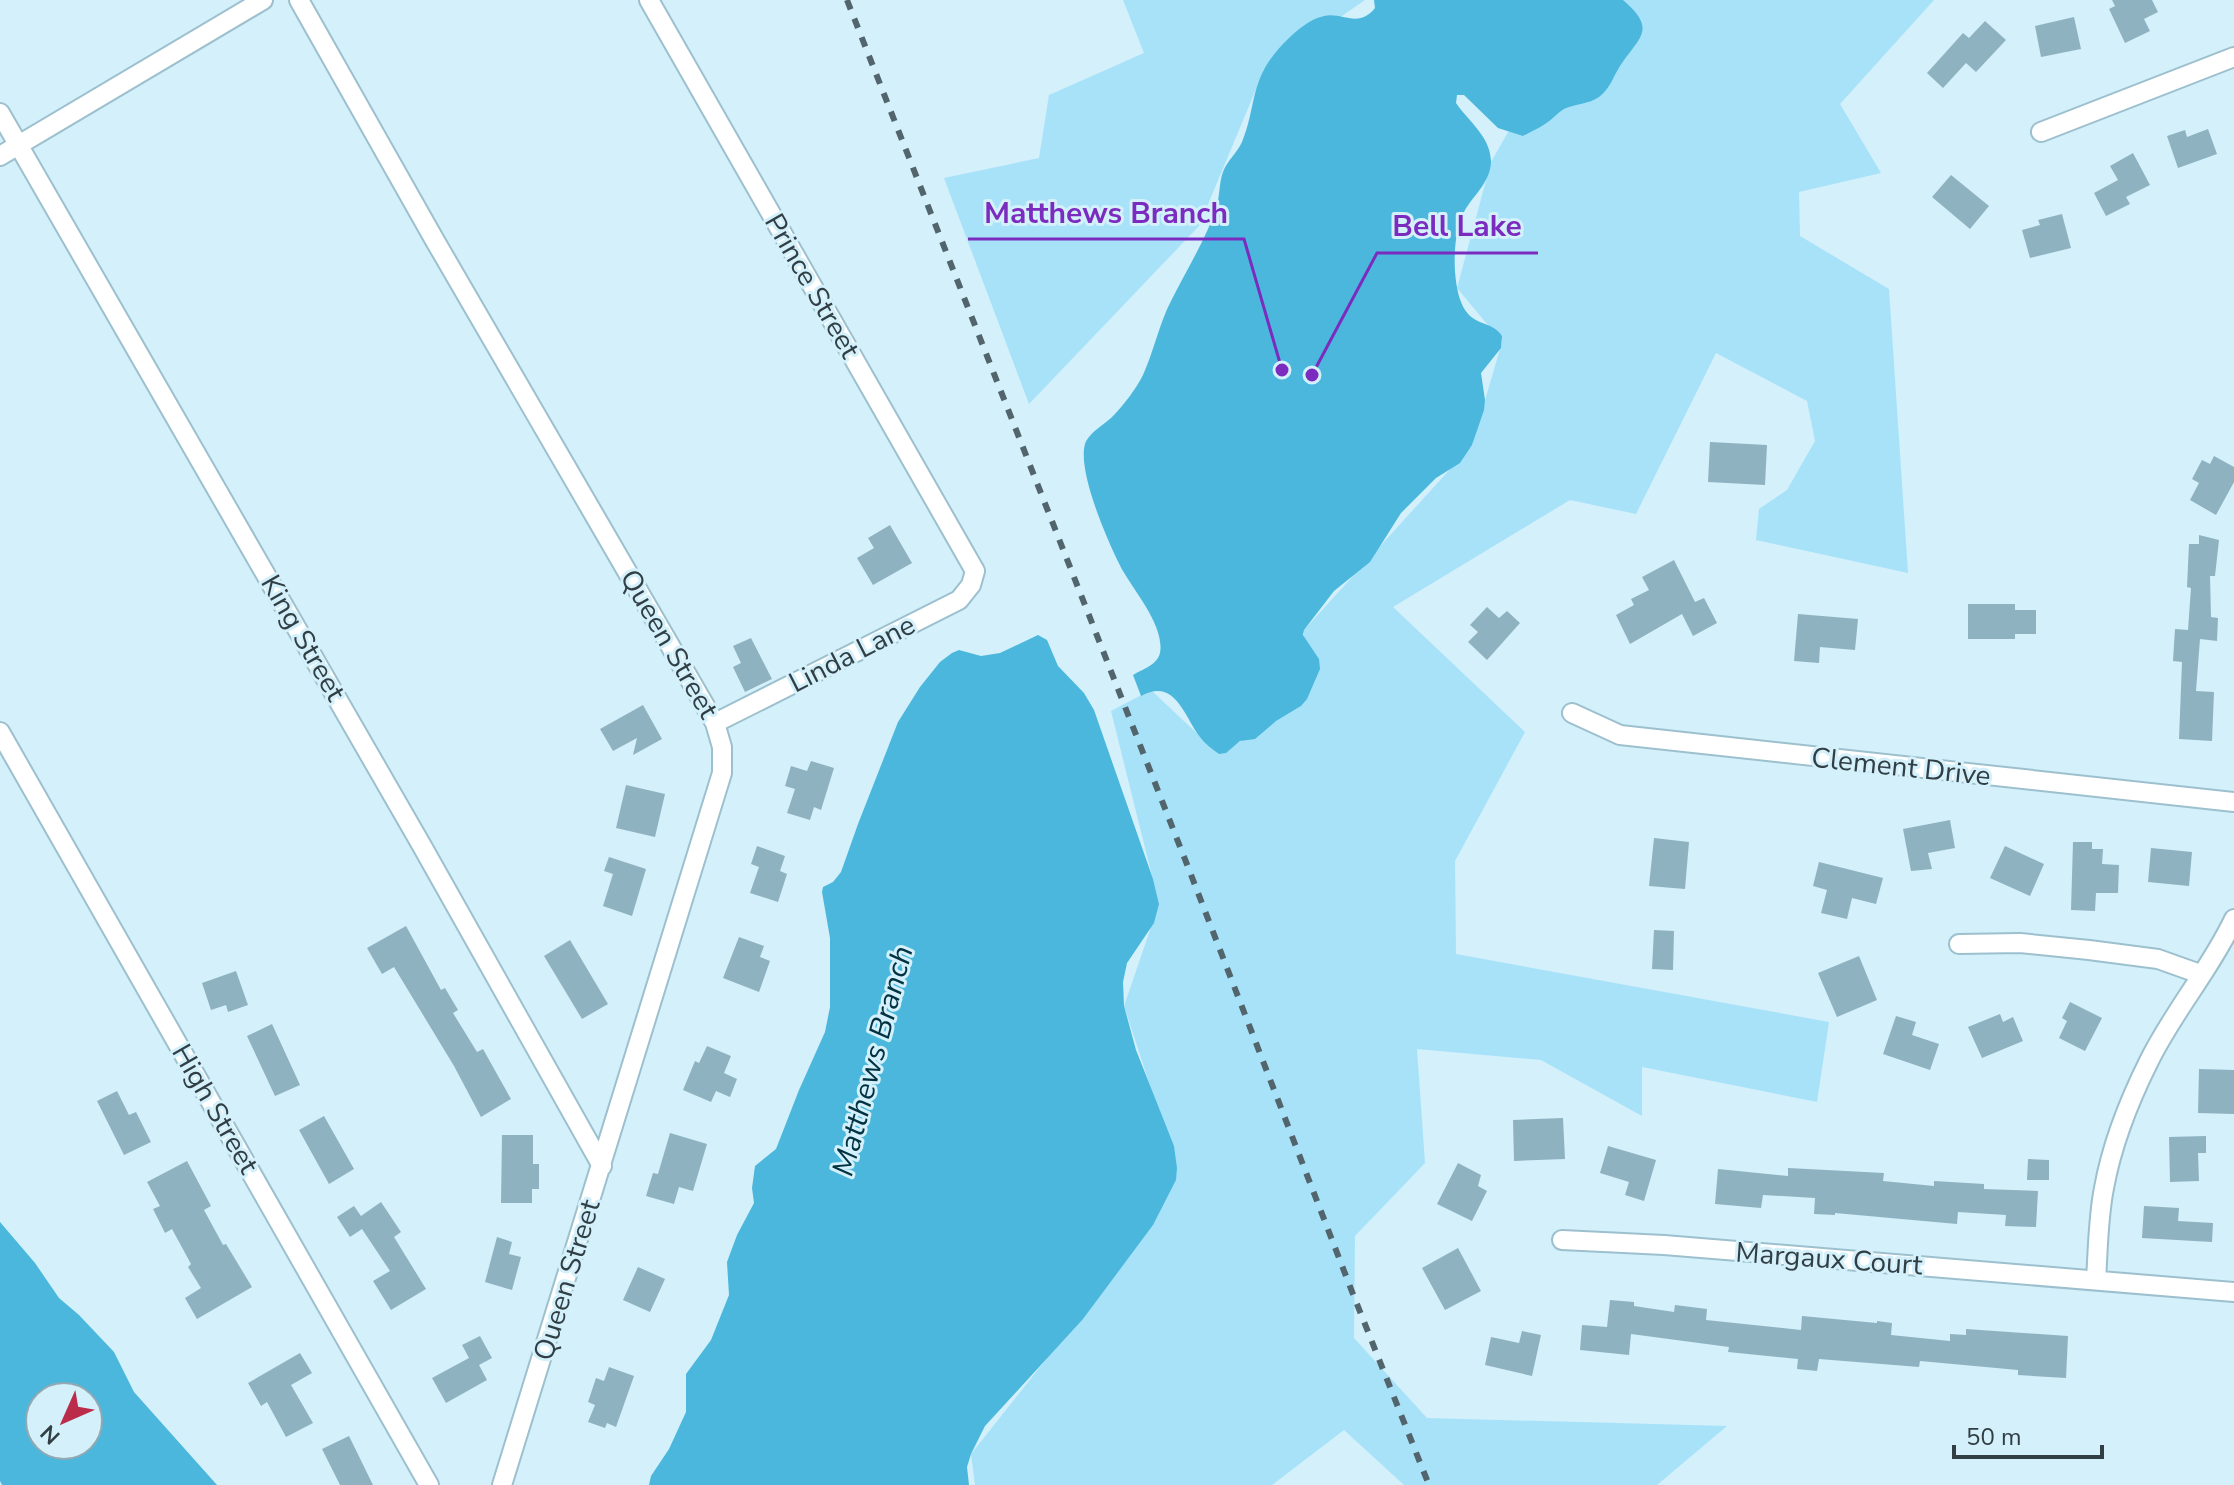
<svg xmlns="http://www.w3.org/2000/svg" width="2234" height="1485" viewBox="0 0 2234 1485" font-family="'Nunito Sans',sans-serif">
<rect width="100%" height="100%" fill="#d3f0fb"/>
<path fill="#a8e2f9" d="M 1123,0 L 1365,0 L 1264,70 L 1199,226 L 1029,404 L 944,178 L 1039,158 L 1049,95 L 1144,53 Z
M 1584,0 L 1934,0 L 1840,104 L 1881,173 L 1799,192 L 1800,236 L 1889,289 L 1908,573 L 1756,540 L 1759,509 L 1787,490 L 1815,441 L 1807,401 L 1716,353 L 1636,514 L 1570,500 L 1393,607 L 1525,732 L 1455,861 L 1456,954 L 1829,1022 L 1817,1102 L 1642,1067 L 1642,1116 L 1541,1060 L 1417,1049 L 1425,1163 L 1355,1236 L 1354,1338 L 1427,1418 L 1727,1426 L 1657,1485 L 1404,1485 L 1344,1430 L 1272,1485 L 975,1485 L 971,1454 L 1128,1256 L 1177,1168 L 1124,1006 L 1159,904 L 1111,711 L 1151,690 L 1219,754 L 1301,706 L 1304,630 L 1472,445 L 1502,342 L 1457,288 L 1491,162 Z"/>
<path fill="#4bb7dc" fill-rule="evenodd" d="M 1374,0 L 1623,0 C 1658,30 1639,37 1620,66 C 1613,77 1610,89 1599,97 C 1589,104 1575,104 1564,109 C 1557,113 1552,120 1545,124 C 1538,129 1530,132 1523,136 L 1498,128 L 1464,95 L 1457,95 L 1456,103 C 1469,122 1490,136 1491,161 C 1491,181 1474,195 1465,210 C 1452,232 1452,279 1461,302 C 1471,328 1491,319 1502,336 L 1501,348 L 1481,373 L 1485,400 L 1484,410 L 1472,445 L 1460,463 L 1436,478 L 1401,513 L 1370,562 L 1334,591 L 1304,630 L 1303,635 L 1319,659 L 1320,669 L 1307,699 L 1301,706 L 1276,721 L 1255,739 L 1240,741 L 1226,753 L 1219,754 C 1212,749 1205,744 1200,737 C 1184,716 1175,677 1141,696 L 1133,675 C 1143,669 1157,665 1160,653 C 1165,627 1135,592 1123,571 C 1109,545 1077,472 1085,444 C 1089,432 1106,424 1115,414 C 1125,403 1136,389 1143,375 C 1154,351 1159,324 1171,301 C 1185,273 1207,237 1216,208 C 1220,197 1219,182 1223,172 C 1227,161 1237,153 1242,142 C 1256,108 1250,83 1276,52 C 1288,38 1306,20 1324,16 C 1343,12 1358,29 1375,8 Z
M 1038,635 L 1047,640 L 1058,666 L 1084,693 L 1094,710 L 1153,879 L 1159,904 L 1154,923 L 1127,963 L 1123,982 L 1124,1006 L 1136,1050 L 1174,1146 L 1177,1168 L 1176,1180 L 1153,1225 L 1083,1319 L 985,1426 L 971,1454 L 967,1467 L 969,1485 L 649,1485 L 651,1476 L 669,1449 L 686,1412 L 686,1374 L 711,1340 L 729,1295 L 727,1262 L 737,1235 L 754,1203 L 752,1188 L 755,1166 L 776,1149 L 799,1090 L 825,1032 L 830,1007 L 830,938 L 822,892 L 823,887 L 833,882 L 841,872 L 858,824 L 898,722 L 920,687 L 940,662 L 952,653 L 959,650 L 981,656 L 1000,653 Z
M 0,1222 L 35,1263 L 59,1298 L 79,1315 L 114,1352 L 134,1392 L 217,1485 L 2,1485 L 0,1481 ZM 40,1397 L 88,1397 L 88,1445 L 40,1445 Z"/>
<path fill="#8fb2c0" d="M 2112,0 L 2152,0 L 2158,12 L 2144,19 L 2150,31 L 2125,43 L 2109,9 L 2115,6 Z
M 2074,17 L 2081,49 L 2041,57 L 2035,26 Z
M 1985,21 L 2006,40 L 1976,72 L 1966,63 L 1943,88 L 1927,73 L 1963,33 L 1969,38 Z
M 2208,129 L 2217,154 L 2178,168 L 2167,136 L 2185,130 L 2187,137 Z
M 2133,153 L 2150,185 L 2126,197 L 2130,204 L 2106,216 L 2094,193 L 2118,180 L 2110,166 Z
M 1951,175 L 1989,206 L 1970,229 L 1932,197 Z
M 2062,214 L 2071,248 L 2030,258 L 2022,230 L 2040,225 L 2038,220 Z
M 1710,442 L 1767,445 L 1765,485 L 1708,482 Z
M 2214,456 L 2234,467 L 2234,482 L 2216,515 L 2190,500 L 2199,483 L 2192,479 L 2202,460 L 2210,464 Z
M 890,525 L 912,563 L 873,585 L 857,558 L 874,548 L 868,538 Z
M 2199,535 L 2219,540 L 2215,576 L 2210,576 L 2211,617 L 2218,618 L 2217,641 L 2200,639 L 2196,691 L 2214,692 L 2212,741 L 2179,739 L 2182,662 L 2173,661 L 2175,629 L 2188,630 L 2191,588 L 2187,587 L 2189,544 L 2199,544 Z
M 1674,560 L 1695,602 L 1704,598 L 1717,623 L 1693,636 L 1682,614 L 1630,644 L 1616,615 L 1634,605 L 1631,599 L 1649,590 L 1642,577 Z
M 1968,604 L 2015,604 L 2015,610 L 2036,610 L 2036,634 L 2015,634 L 2015,639 L 1968,639 Z
M 1487,607 L 1499,618 L 1507,611 L 1520,623 L 1487,660 L 1468,642 L 1478,632 L 1470,625 Z
M 1798,614 L 1858,619 L 1855,650 L 1820,647 L 1819,663 L 1794,661 Z
M 751,638 L 772,679 L 745,692 L 733,667 L 741,663 L 733,646 Z
M 643,705 L 662,739 L 633,755 L 637,738 L 613,751 L 600,729 Z
M 811,761 L 834,768 L 821,810 L 814,807 L 810,820 L 787,813 L 795,789 L 785,786 L 791,766 L 807,771 Z
M 626,785 L 665,794 L 655,837 L 616,828 Z
M 1950,820 L 1955,848 L 1928,853 L 1932,869 L 1911,871 L 1903,829 Z
M 1654,838 L 1689,842 L 1685,889 L 1649,886 Z
M 2073,842 L 2092,842 L 2092,849 L 2103,849 L 2102,864 L 2119,865 L 2118,893 L 2096,893 L 2095,911 L 2071,910 Z
M 757,846 L 785,856 L 780,871 L 787,874 L 778,902 L 750,893 L 759,867 L 751,864 Z
M 2005,846 L 2044,864 L 2030,896 L 1990,878 Z
M 2151,848 L 2192,852 L 2189,886 L 2148,882 Z
M 609,857 L 646,869 L 632,916 L 603,906 L 613,874 L 604,871 Z
M 1819,862 L 1883,878 L 1876,904 L 1852,898 L 1847,919 L 1821,913 L 1827,890 L 1813,886 Z
M 406,926 L 441,990 L 445,988 L 458,1010 L 453,1013 L 477,1052 L 483,1049 L 511,1099 L 481,1117 L 454,1066 L 394,967 L 382,974 L 367,948 Z
M 1654,930 L 1674,931 L 1673,970 L 1652,969 Z
M 739,937 L 764,946 L 760,957 L 770,961 L 759,992 L 723,978 Z
M 570,940 L 608,1004 L 582,1019 L 544,956 Z
M 1859,956 L 1877,1000 L 1837,1017 L 1818,973 Z
M 236,971 L 248,1005 L 228,1012 L 226,1005 L 211,1010 L 202,983 Z
M 2070,1002 L 2102,1018 L 2085,1051 L 2059,1038 L 2067,1021 L 2062,1018 Z
M 2000,1014 L 2003,1022 L 2013,1017 L 2023,1041 L 1982,1058 L 1968,1027 Z
M 1896,1016 L 1916,1022 L 1912,1035 L 1939,1044 L 1930,1070 L 1883,1054 Z
M 272,1024 L 300,1085 L 275,1096 L 247,1036 Z
M 707,1046 L 731,1056 L 724,1073 L 737,1079 L 730,1097 L 716,1091 L 711,1102 L 683,1090 L 695,1061 L 699,1063 Z
M 2199,1069 L 2234,1070 L 2234,1114 L 2198,1113 Z
M 117,1091 L 129,1115 L 136,1112 L 151,1142 L 124,1155 L 97,1101 Z
M 324,1116 L 354,1169 L 329,1184 L 299,1130 Z
M 1563,1118 L 1565,1159 L 1514,1161 L 1513,1120 Z
M 670,1133 L 707,1144 L 693,1191 L 679,1187 L 674,1204 L 646,1196 L 653,1173 L 658,1174 Z
M 502,1135 L 533,1135 L 533,1164 L 539,1164 L 539,1189 L 532,1189 L 532,1203 L 501,1203 Z
M 2206,1136 L 2206,1153 L 2198,1153 L 2199,1181 L 2170,1182 L 2169,1137 Z
M 1608,1146 L 1656,1160 L 1644,1201 L 1625,1195 L 1629,1182 L 1600,1173 Z
M 2028,1159 L 2049,1160 L 2049,1180 L 2027,1180 Z
M 187,1161 L 211,1206 L 204,1210 L 223,1245 L 226,1244 L 252,1287 L 197,1319 L 185,1298 L 201,1288 L 188,1267 L 191,1264 L 172,1229 L 165,1233 L 153,1209 L 160,1206 L 147,1182 Z
M 1458,1163 L 1481,1175 L 1478,1186 L 1487,1191 L 1472,1221 L 1437,1204 Z
M 1788,1168 L 1884,1173 L 1883,1181 L 1934,1186 L 1934,1181 L 1984,1184 L 1984,1189 L 2038,1191 L 2036,1227 L 2005,1226 L 2006,1215 L 1958,1212 L 1957,1224 L 1835,1213 L 1835,1215 L 1814,1214 L 1815,1198 L 1763,1195 L 1761,1208 L 1715,1204 L 1718,1169 L 1788,1176 Z
M 381,1202 L 401,1232 L 394,1237 L 426,1289 L 391,1310 L 373,1281 L 390,1271 L 362,1229 L 350,1237 L 337,1217 L 354,1206 L 361,1216 Z
M 2144,1206 L 2179,1208 L 2178,1221 L 2213,1223 L 2212,1242 L 2142,1238 Z
M 497,1237 L 512,1242 L 509,1254 L 521,1257 L 512,1290 L 485,1282 Z
M 1458,1248 L 1481,1291 L 1445,1310 L 1422,1268 Z
M 638,1267 L 665,1279 L 650,1312 L 623,1300 Z
M 1610,1300 L 1634,1302 L 1634,1306 L 1674,1312 L 1675,1305 L 1707,1309 L 1706,1320 L 1801,1330 L 1802,1316 L 1877,1323 L 1877,1321 L 1892,1323 L 1891,1335 L 1950,1341 L 1950,1334 L 1966,1335 L 1966,1329 L 2068,1336 L 2066,1378 L 2018,1375 L 2018,1370 L 1920,1361 L 1919,1367 L 1819,1359 L 1817,1371 L 1797,1369 L 1798,1359 L 1728,1352 L 1729,1347 L 1631,1334 L 1629,1355 L 1580,1350 L 1582,1325 L 1607,1327 Z
M 1522,1331 L 1541,1335 L 1532,1376 L 1485,1365 L 1491,1337 L 1519,1343 Z
M 480,1336 L 492,1358 L 479,1365 L 487,1380 L 446,1403 L 432,1378 L 469,1358 L 462,1345 Z
M 300,1353 L 312,1373 L 291,1385 L 313,1423 L 286,1437 L 267,1402 L 261,1406 L 248,1383 Z
M 609,1367 L 634,1376 L 616,1427 L 607,1423 L 605,1428 L 588,1422 L 595,1405 L 588,1402 L 596,1378 L 604,1381 Z
M 349,1436 L 373,1485 L 340,1485 L 322,1449 Z"/>
<g fill="none" stroke-linecap="round" stroke-linejoin="round">
<g stroke="#9dc0ce" stroke-width="22">
<path id="street" d="M 299,0 L 434,239 L 715,723 L 722,747 L 722,773 L 502,1485
M 649,0 L 975,571 L 971,585 L 959,600 L 715,723
M 0,113 L 422,846 L 602,1166
M 2041,132 L 2234,57
M 0,156 L 263,0
M 1572,713 L 1620,735 L 2234,802
M 0,732 L 429,1485
M 1959,944 L 2020,943 L 2089,950 L 2158,959 L 2200,974
M 1562,1240 L 1664,1245 L 2234,1292
M 2096,1280 C 2098,1250 2098,1218 2104,1188 C 2112,1144 2129,1101 2149,1061 C 2173,1012 2211,968 2234,919"/>
</g>
<use href="#street" stroke="#fff" stroke-width="18"/>
<path stroke="#53656c" stroke-width="6" stroke-dasharray="10 10" stroke-linecap="butt" d="M 847,0 L 1188,867 L 1351,1289 L 1429,1485"/>
</g>
<g text-anchor="middle" dominant-baseline="central" stroke-width="6" stroke-linejoin="round" paint-order="stroke">
<g font-size="28" fill="#313f45" stroke="#d3f0fb">
<text transform="translate(812 286) rotate(60)">Prince Street</text>
<text transform="translate(303 638) rotate(60)">King Street</text>
<text transform="translate(669 644) rotate(60)">Queen Street</text>
<text transform="translate(852 654) rotate(-27)">Linda Lane</text>
<text transform="translate(1901 767) rotate(6)">Clement Drive</text>
<text transform="translate(215 1109) rotate(60)">High Street</text>
<text transform="translate(1829 1259) rotate(4)">Margaux Court</text>
<text transform="translate(567 1280) rotate(-73)">Queen Street</text>
</g>
<g font-size="30" font-style="italic" fill="#003241" stroke="#d3f0fb">
<text transform="translate(873 1061) rotate(-75)">Matthews Branch</text>
</g>
</g>
<path fill="none" stroke="#7b2cbf" stroke-width="3" d="M1282 370L1244 239H968M1312 375L1377 253H1538"/>
<g fill="#7b2cbf" stroke="#d3f0fb" stroke-width="3">
<circle cx="1282" cy="370" r="8"/>
<circle cx="1312" cy="375" r="8"/>
</g>
<g font-size="30" text-anchor="middle" font-weight="bold" fill="#7b2cbf" stroke="#d3f0fb" stroke-width="6" stroke-linejoin="round" paint-order="stroke">
<text x="1106" y="223">Matthews Branch</text>
<text x="1457" y="236">Bell Lake</text>
</g>
<g transform="translate(64 1421) rotate(225)"><circle r="38" fill="#d3f0fb" stroke="#92a9b2" stroke-width="2"/>
<path d="M0-6L14 30L0 20L-14 30Z" fill="#bb2b4a"/>
<text y="-12" font-size="22" font-weight="bold" text-anchor="middle" fill="#313f45">N</text>
</g>
<path d="M1954 1445v12h148v-12" fill="none" stroke="#313f45" stroke-width="4"/>
<text x="1966" y="1445" font-size="24" fill="#313f45" stroke="#d3f0fb" stroke-width="6" paint-order="stroke">50 m</text>
</svg>
